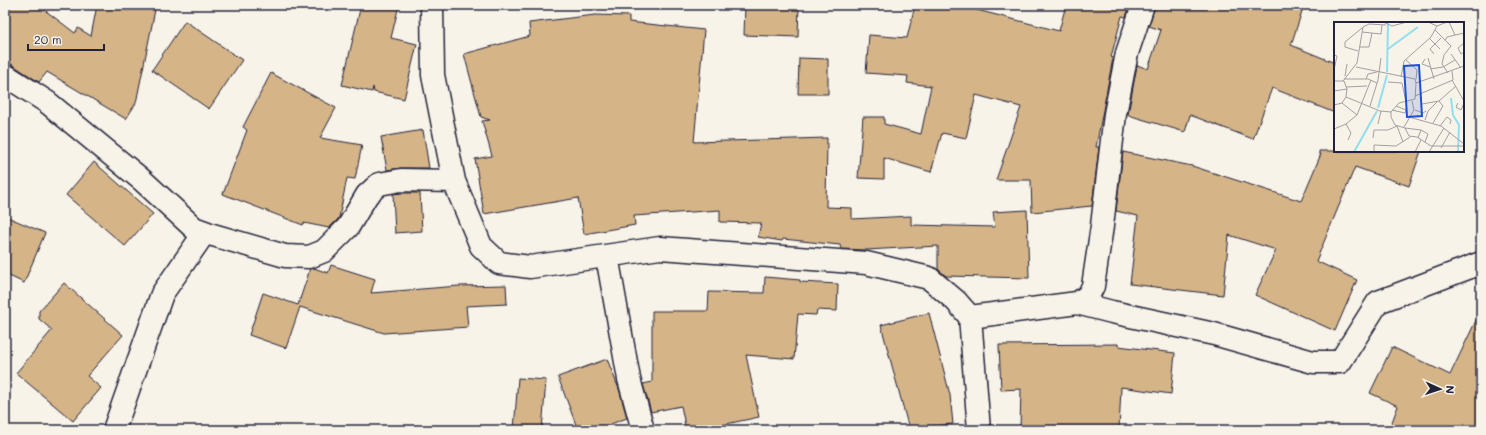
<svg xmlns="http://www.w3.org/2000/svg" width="1486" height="435" viewBox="0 0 1486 435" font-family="Mali,sans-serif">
<rect width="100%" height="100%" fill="#f7f3e8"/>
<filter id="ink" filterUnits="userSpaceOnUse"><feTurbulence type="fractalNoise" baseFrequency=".025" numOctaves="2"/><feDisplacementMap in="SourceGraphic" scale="8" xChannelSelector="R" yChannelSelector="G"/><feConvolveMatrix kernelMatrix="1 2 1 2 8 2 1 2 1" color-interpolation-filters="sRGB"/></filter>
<g filter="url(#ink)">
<path fill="#d5b488" stroke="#22223b" d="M 5,5 L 38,5 L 75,33 L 78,28 L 91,36 L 97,5 L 156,5 L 136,103 L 126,119 L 47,72 L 39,82 L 5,60 Z
M 361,5 L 399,5 L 391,38 L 417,44 L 404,99 L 374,92 L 373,87 L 372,92 L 342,85 Z
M 745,5 L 799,5 L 798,37 L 744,35 Z
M 915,5 L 970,5 L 969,8 L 1059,31 L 1066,5 L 1130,5 L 1126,17 L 1122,16 L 1111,57 L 1113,58 L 1096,147 L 1099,147 L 1092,206 L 1032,212 L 1031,180 L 996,180 L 1021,107 L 976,95 L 966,138 L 942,133 L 931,172 L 884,158 L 884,179 L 858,178 L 863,117 L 884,117 L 884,124 L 921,134 L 931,86 L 907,83 L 908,76 L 866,73 L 869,35 L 907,38 Z
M 1155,5 L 1304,5 L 1291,45 L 1335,63 L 1335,113 L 1272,88 L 1253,139 L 1190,115 L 1185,132 L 1128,115 L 1137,65 L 1148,69 L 1161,30 L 1149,26 Z
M 595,15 L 629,16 L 629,22 L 704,30 L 694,142 L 827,138 L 826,207 L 852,208 L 852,219 L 911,216 L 911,225 L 995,227 L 993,212 L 1027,210 L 1029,278 L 946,276 L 938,269 L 938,246 L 866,250 L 841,249 L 840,245 L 783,239 L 782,241 L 758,237 L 761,223 L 720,222 L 720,210 L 634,216 L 635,225 L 584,234 L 578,198 L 484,214 L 475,159 L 492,156 L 482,121 L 490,120 L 481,117 L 464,54 L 530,36 L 529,23 Z
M 185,21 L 242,60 L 209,109 L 152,70 Z
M 799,58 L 828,59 L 828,94 L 798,94 Z
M 271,73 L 336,108 L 320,138 L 362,145 L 355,179 L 347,178 L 339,218 L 329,228 L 304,223 L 303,225 L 223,194 L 247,130 L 243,127 Z
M 423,130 L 429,168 L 401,168 L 387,170 L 381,137 Z
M 1319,151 L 1421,151 L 1409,186 L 1355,167 L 1316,261 L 1357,280 L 1335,331 L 1255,295 L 1276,250 L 1229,235 L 1223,295 L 1130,284 L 1138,216 L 1116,211 L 1123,152 L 1192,166 L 1301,201 L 1321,154 L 1319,154 Z
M 94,162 L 153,214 L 125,246 L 66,195 Z
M 402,193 L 420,193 L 422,231 L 395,233 L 393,194 Z
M 5,216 L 45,233 L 24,283 L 5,274 Z
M 331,265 L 375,279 L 371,293 L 459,286 L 506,285 L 507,304 L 466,306 L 468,327 L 384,333 L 300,307 L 286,348 L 249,335 L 263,293 L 298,305 L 310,269 L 314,268 L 328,273 Z
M 765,277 L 800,280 L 800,282 L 838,284 L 837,311 L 817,310 L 816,315 L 798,314 L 794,359 L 746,355 L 759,417 L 698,430 L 686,430 L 681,406 L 651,412 L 643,384 L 652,382 L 652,311 L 708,311 L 709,292 L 764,293 Z
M 64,283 L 123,335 L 87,376 L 101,388 L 73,421 L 16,373 L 52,330 L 39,319 L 39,311 Z
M 1481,310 L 1481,430 L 1389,430 L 1398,406 L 1370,393 L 1392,347 L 1450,375 Z
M 929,313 L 950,395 L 953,424 L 909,429 L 881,325 Z
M 1118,344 L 1118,346 L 1175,353 L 1171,394 L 1121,387 L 1119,430 L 1020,430 L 1021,389 L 1001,390 L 999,345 Z
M 607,359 L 619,389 L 627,418 L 594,430 L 578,430 L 558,377 Z
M 518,378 L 546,380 L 542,430 L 514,430 Z"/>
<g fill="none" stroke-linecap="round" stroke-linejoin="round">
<g stroke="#22223b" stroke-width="25">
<path id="minor" d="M 432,5 L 433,75 L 454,181 L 481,246 L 499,263 L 530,267 L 660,248 L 866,263 L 929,278 L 956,301 L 970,317 L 979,430
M 5,75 L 47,102 L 142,180 L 194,228 L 213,235 L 285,256 L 309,257 L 324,251 L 348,227 L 367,195 L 379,184 L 401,180 L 454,181
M 607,256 L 629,379 L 643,430
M 1077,303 L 1112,312 L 1214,334 L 1313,362 L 1340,362 L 1378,302 L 1481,263
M 970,317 L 1077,303 L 1088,296 L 1093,286 L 1102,226 L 1115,114 L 1127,53 L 1143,5
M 114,430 L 162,294 L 205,232"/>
</g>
<use href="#minor" stroke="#f7f3e8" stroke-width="22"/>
</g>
</g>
<g transform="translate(1334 22)">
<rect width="130" height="130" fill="#f7f3e8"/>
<path fill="none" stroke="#91def1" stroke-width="2" d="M 54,27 L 84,5M 53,50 L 54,0M 117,76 L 119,93 L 125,103 L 124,130M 44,86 L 53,53M 20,130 L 43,89"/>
<path fill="none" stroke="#a29fa3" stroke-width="1" d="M 49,0 L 58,4 L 73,0M 94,0 L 103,4 L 113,0M 115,0 L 121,13M 101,8 L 117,24 L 110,33 L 108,42 L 114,51M 28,10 L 47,12 L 48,3M 95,16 L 106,27M 111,19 L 113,15 L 130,11M 130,21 L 124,26 L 127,32 L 130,30M 26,25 L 35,25 L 38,11M 24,29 L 11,25 L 11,20 L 28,6M 100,32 L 96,27 L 107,16M 117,32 L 127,46M 0,33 L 3,34 L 0,48M 94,36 L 100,57M 91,37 L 88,42 L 96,45M 72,38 L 83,48 L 82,57M 130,44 L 82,61 L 81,77 L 65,81 L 57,90 L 57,95 L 61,103 L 71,106 L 75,114 L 83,115 L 97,124 L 130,124M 22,45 L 81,57 L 82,61M 109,45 L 121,38M 96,47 L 109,45M 11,54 L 13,42M 67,55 L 70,39 L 97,15 L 103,4M 10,57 L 34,57 L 43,61M 32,57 L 34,52 L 43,50M 118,58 L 130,79M 0,59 L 10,59 L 13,67 L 12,75 L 46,89 L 57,90M 9,59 L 23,41 L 29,5 L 35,2 L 52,3M 54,60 L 68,61 L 72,80M 12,65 L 33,64M 0,69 L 13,67M 81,74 L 119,58 L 118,49M 105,79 L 122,64M 8,81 L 23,93M 124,81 L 122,85 L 127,88 L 130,81M 88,82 L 105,79 L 109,84 L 99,101M 0,83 L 8,81 L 12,75M 36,84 L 44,58 L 47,36M 58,88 L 71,91 L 72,88 L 62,84M 81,88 L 89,91 L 92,89M 75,95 L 107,104 L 130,122M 91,98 L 94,89 L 103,80M 12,102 L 17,111 L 14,118M 44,102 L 47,89M 63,104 L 69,120M 106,104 L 113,95 L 117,98 L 116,102M 70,105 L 80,88 L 78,79M 71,106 L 87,108 L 84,116M 0,107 L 12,102 L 23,93 L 37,58M 87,108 L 94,112 L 91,120M 39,116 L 40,108 L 54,108 L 63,104M 107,126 L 116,110M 40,130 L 40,123 L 62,124 L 76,115M 81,130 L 87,118M 95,130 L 110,106"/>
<path fill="#1d4ed8" fill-opacity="0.15" stroke="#1d4ed8" stroke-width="2" d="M 85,43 L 88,94 L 73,95 L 70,44 Z"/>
<rect width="130" height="130" fill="none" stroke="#22223b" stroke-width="2"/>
</g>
<rect width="1486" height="435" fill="none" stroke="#f7f3e8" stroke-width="20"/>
<rect x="10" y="10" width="1466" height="415" fill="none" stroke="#22223b" stroke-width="1.5" filter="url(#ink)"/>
<g transform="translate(1440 389) rotate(93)" stroke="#f7f3e8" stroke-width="3" paint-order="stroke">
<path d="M0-3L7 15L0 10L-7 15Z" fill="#22223b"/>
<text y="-6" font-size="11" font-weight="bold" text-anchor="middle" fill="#22223b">N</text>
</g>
<path d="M28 44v6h76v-6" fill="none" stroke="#22223b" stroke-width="2"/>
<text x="34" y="44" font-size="12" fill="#22223b" stroke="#f7f3e8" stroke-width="3" paint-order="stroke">20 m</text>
</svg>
